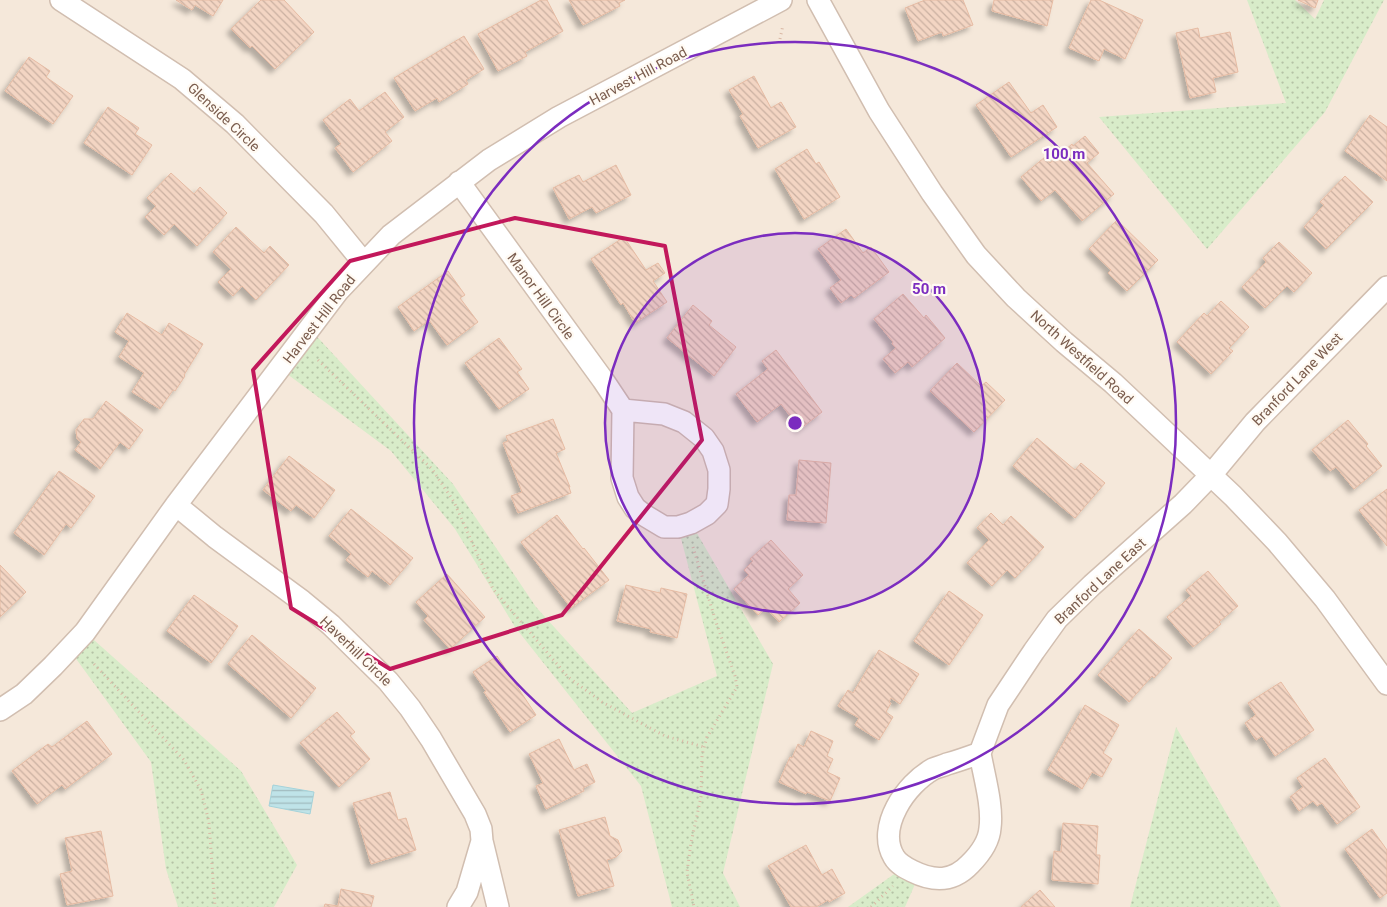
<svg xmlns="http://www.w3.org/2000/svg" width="1387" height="907" viewBox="0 0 1387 907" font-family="Roboto,sans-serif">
<defs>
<pattern id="grass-dots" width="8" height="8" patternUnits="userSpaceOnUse" patternTransform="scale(1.25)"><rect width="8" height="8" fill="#d8ecc9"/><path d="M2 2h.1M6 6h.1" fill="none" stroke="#b4c2a5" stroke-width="1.8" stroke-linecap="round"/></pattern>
<pattern id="water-rules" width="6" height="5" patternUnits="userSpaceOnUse" patternTransform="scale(1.25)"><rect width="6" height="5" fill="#bfe3e8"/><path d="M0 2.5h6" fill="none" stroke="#a0bbbe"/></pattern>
<pattern id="building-back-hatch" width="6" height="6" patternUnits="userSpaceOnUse" patternTransform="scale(1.25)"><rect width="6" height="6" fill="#f3d5c3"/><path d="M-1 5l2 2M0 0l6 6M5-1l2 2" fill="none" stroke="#cab0a1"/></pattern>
<filter id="shadow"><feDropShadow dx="-4.5" dy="4.5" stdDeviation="2.5" flood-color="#0004"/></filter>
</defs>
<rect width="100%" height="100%" fill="#fdf6ec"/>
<path fill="#f5e8da" d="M 0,0 L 1387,0 L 1387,907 L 0,907 Z"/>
<path fill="url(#grass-dots)" d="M 1247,0 L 1295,0 L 1315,19 L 1324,0 L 1384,0 L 1325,112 L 1207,249 L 1099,117 L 1286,103 Z
M 309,328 L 453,484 L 536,607 L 632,713 L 717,676 L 678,527 L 691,523 L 773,664 L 723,873 L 740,907 L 672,907 L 641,786 L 515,627 L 455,529 L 391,451 L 279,368 Z
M 85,632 L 241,771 L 297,865 L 274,907 L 178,907 L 166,869 L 151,762 L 69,649 Z
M 1176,727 L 1281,907 L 1130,907 Z
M 904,867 L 919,875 L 905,907 L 848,907 Z"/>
<path fill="url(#water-rules)" stroke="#a5d3da" d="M 273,785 L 314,792 L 310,814 L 269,806 Z"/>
<path fill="url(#building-back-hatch)" stroke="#e6bba3" filter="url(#shadow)" d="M 176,0 L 223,0 L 213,16 L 195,5 L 192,10 Z
M 261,0 L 284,0 L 314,32 L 275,69 L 252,46 L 250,48 L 231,29 Z
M 541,0 L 547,0 L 563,31 L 525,52 L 527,56 L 498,71 L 478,34 Z
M 569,0 L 625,0 L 619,3 L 620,6 L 583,25 Z
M 925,0 L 963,0 L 973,25 L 943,36 L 942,32 L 918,41 L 905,8 Z
M 994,0 L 1053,0 L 1047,26 L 992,11 Z
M 1091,0 L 1099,0 L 1143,20 L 1125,59 L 1104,49 L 1099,61 L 1069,48 Z
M 1298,0 L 1318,0 L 1315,8 Z
M 1198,28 L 1200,38 L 1230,32 L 1238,72 L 1213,78 L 1216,92 L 1190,98 L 1176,33 Z
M 464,36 L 484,69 L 466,80 L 468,84 L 439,102 L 437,98 L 415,111 L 394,78 Z
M 29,57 L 50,71 L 46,77 L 73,96 L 53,124 L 5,91 Z
M 754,76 L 771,108 L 781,102 L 796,127 L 758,148 L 740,116 L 743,114 L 729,90 Z
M 1009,82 L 1031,113 L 1043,105 L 1057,127 L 1011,157 L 976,105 Z
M 385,92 L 404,117 L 385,132 L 392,141 L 353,172 L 335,148 L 341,144 L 323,120 L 350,99 L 359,111 Z
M 108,107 L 139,128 L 135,134 L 152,145 L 132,175 L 84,143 Z
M 1370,115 L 1387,127 L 1387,181 L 1345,151 Z
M 1085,136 L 1099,153 L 1087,163 L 1114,194 L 1082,221 L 1055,190 L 1041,201 L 1021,177 L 1045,157 L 1050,163 L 1072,144 L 1073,146 Z
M 807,149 L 816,164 L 819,162 L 840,197 L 804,219 L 775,169 Z
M 616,165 L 631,195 L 596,213 L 592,207 L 569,219 L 553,188 L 579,175 L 583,182 Z
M 171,173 L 194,194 L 200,187 L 227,213 L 197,246 L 174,224 L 164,235 L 145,217 L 156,206 L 147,198 Z
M 1345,176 L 1373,202 L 1326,249 L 1304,227 L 1324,205 L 1320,202 Z
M 1117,220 L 1158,260 L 1127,291 L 1108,273 L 1111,270 L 1089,249 Z
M 236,227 L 264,253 L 270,246 L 289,265 L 256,300 L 242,286 L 233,296 L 218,282 L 231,269 L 213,252 Z
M 846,229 L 863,253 L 871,247 L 889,272 L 854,298 L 851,295 L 841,303 L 830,288 L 841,280 L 818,249 Z
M 624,237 L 646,270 L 658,263 L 665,273 L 653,281 L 667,302 L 635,323 L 623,303 L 621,305 L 591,259 Z
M 1279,242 L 1312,273 L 1294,292 L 1287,286 L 1265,308 L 1242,287 L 1266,262 L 1263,258 Z
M 448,271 L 465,295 L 460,298 L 478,322 L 447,345 L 429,320 L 414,331 L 398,307 Z
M 903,294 L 924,318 L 926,315 L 945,338 L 912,367 L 908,362 L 895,373 L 883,359 L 896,348 L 892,344 L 893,342 L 874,319 Z
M 1221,301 L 1249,327 L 1229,348 L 1233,351 L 1211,374 L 1177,342 L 1204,313 L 1207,316 Z
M 693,305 L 712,321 L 709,325 L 736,347 L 714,376 L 667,338 Z
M 127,313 L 162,335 L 169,323 L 203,344 L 184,375 L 185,376 L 175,391 L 173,390 L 160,409 L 132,392 L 144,373 L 119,357 L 129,341 L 115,332 Z
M 499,338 L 522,369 L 517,372 L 529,389 L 499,409 L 465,363 Z
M 776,350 L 822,412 L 800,429 L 781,404 L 757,422 L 736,394 L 768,369 L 762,361 Z
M 957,363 L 981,386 L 986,382 L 1005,400 L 974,432 L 930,391 Z
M 106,401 L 143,430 L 129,449 L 120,442 L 100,469 L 75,450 L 81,442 L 77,439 L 76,430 L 84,419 L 93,419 Z
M 553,419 L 565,449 L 556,453 L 570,487 L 569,487 L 571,493 L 518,513 L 511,496 L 522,492 L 503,443 L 508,441 L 506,436 Z
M 1348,420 L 1368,444 L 1366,446 L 1382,466 L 1354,489 L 1336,467 L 1330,471 L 1312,450 Z
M 1037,438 L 1075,470 L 1081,463 L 1105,483 L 1075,518 L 1013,466 Z
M 289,456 L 335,490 L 314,518 L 296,505 L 291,511 L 263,490 Z
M 799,460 L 831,463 L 826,523 L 787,520 L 789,495 L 796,495 Z
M 59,471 L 95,496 L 71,528 L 66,524 L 44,555 L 14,533 Z
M 1387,489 L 1387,546 L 1359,510 Z
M 351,509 L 413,558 L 390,585 L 372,571 L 368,577 L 346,560 L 351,554 L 329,536 Z
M 991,513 L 1003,525 L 1011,516 L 1044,547 L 1015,578 L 1007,570 L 992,586 L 967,563 L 989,540 L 977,528 Z
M 557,515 L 583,549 L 584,548 L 609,580 L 571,608 L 521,542 Z
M 771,540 L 803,575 L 788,589 L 800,603 L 779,622 L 766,608 L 758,615 L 734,589 L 749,575 L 744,570 L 753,561 L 750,559 Z
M 0,565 L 26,592 L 0,617 Z
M 1208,571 L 1238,606 L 1219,622 L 1221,624 L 1193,647 L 1167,617 L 1191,596 L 1186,590 Z
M 447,574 L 485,617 L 450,649 L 424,620 L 428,616 L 416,602 Z
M 626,585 L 660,593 L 661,588 L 687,594 L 677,638 L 650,632 L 651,629 L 617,621 Z
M 949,591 L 983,615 L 949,665 L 914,641 Z
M 194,595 L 238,626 L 211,663 L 167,631 Z
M 1139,629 L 1172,658 L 1154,678 L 1152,676 L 1129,702 L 1098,675 Z
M 252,635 L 316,688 L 291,718 L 228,664 Z
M 879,650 L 919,674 L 900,704 L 891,698 L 889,702 L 891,703 L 886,712 L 893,717 L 879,740 L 855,725 L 859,718 L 838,706 L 848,690 L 853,693 Z
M 497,656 L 536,715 L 510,732 L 484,692 L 486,691 L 473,672 Z
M 1281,682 L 1314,730 L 1275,756 L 1262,736 L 1256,740 L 1245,723 L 1256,715 L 1248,703 Z
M 1085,705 L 1119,725 L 1103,753 L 1112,759 L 1102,777 L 1092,772 L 1082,789 L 1048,770 Z
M 337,712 L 355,732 L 350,736 L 370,759 L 339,787 L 300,743 Z
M 87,721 L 112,754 L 65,789 L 62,785 L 37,804 L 12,771 L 48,744 L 52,747 Z
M 811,731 L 833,741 L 827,756 L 833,759 L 827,772 L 840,778 L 830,801 L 807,792 L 806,794 L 779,782 L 790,757 L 792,758 L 798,744 L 804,747 Z
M 559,739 L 574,770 L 587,764 L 595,782 L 583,788 L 584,791 L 546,809 L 536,786 L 543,783 L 529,754 Z
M 1325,758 L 1360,807 L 1337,824 L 1322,803 L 1317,806 L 1313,801 L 1299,811 L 1290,797 L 1303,787 L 1297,778 Z
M 390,792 L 398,820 L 406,818 L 416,850 L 371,864 L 353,803 Z
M 605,817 L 610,836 L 618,840 L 622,851 L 616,857 L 607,860 L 614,886 L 578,896 L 559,830 Z
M 1063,823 L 1098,826 L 1096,855 L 1100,855 L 1098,884 L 1052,880 L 1054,851 L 1061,852 Z
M 1372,829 L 1387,850 L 1387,893 L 1380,898 L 1345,849 Z
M 101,831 L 113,896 L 67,905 L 60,874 L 72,871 L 65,838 Z
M 806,845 L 822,875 L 832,869 L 845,893 L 829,902 L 828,900 L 816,907 L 791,907 L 768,866 Z
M 341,889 L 374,896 L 371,907 L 324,907 L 325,904 L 338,906 Z
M 1040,890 L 1055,907 L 1021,907 Z"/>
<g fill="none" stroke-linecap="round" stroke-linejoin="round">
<g stroke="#d1beb0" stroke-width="24">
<path id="street" d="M 61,0 L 182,79 L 235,124 L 324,214 L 364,263
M 818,0 L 879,111 L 932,193 L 976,255 L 1016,298 L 1064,342 L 1113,383 L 1233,496 L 1277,542 L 1325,599 L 1387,684
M 459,182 L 603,380 L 623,410
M 623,410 L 664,414 L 684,422 L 704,438 L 713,451 L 719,470 L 719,489 L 717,504 L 707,514 L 691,523 L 678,527 L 664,527 L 644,515 L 635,508 L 628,497 L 622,478 Z
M 176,505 L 215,537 L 302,601 L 331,625 L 388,681 L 410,708 L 431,739 L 475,814 L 481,829 L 482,841
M 0,710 L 24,694 L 53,666 L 85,632 L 176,505 L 338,291 L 391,235 L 489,160 L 559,117 L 781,0
M 980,753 L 998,705 L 1034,651 L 1057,619 L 1092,585 L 1183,504 L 1211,475 L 1255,422 L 1387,287
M 980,753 C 984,776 993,806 990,828 C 989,842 980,854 970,864 C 953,882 934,882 912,871 C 906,868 898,864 894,857 C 876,827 906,784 933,769 C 937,767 943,766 947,764 C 958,761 969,757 980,753 Z
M 458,907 L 467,892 L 482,841 L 498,907"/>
</g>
<path stroke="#d9b8a5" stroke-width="3" stroke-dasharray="1 4" stroke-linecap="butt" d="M 780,39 L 783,25
M 318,360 L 432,469 L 454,502 L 493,589 L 568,677 L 602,702 L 665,736 L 704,747
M 693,547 L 716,622 L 735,676 L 737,687 L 707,737 L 702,755 L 701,797 L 691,843 L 687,872 L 694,907
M 94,664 L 184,760 L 201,790 L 209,822 L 215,907
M 871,907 L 893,886"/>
<use href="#street" stroke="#fff" stroke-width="21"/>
</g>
<path fill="none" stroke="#c2185b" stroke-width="4" stroke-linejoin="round" d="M 515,218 L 665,246 L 702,440 L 562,615 L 390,669 L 291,608 L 253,370 L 350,261 Z"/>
<circle cx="795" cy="423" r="190" fill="#7b2cbf" fill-opacity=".12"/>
<g fill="none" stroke="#7b2cbf" stroke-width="2.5">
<circle cx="795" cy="423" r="190"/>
<circle cx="795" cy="423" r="381"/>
</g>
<g text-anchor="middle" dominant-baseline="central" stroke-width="4.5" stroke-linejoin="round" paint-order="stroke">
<g font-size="14" fill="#7a5c4d" stroke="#fffaf3">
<text transform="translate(638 76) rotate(-28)">Harvest Hill Road</text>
<text transform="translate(224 117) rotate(43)">Glenside Circle</text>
<text transform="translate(541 296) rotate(54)">Manor Hill Circle</text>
<text transform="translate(319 319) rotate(-52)">Harvest Hill Road</text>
<text transform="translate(1082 357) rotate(42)">North Westfield Road</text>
<text transform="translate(1297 379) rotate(-46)">Branford Lane West</text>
<text transform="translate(1100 581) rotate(-43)">Branford Lane East</text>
<text transform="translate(356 651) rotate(44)">Haverhill Circle</text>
</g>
</g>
<circle cx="795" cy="423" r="8" fill="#7b2cbf" stroke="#fffaf3" stroke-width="2.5"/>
<g font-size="15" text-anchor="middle" font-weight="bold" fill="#7b2cbf" stroke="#fffaf3" stroke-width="4.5" stroke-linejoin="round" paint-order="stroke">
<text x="1064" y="159">100 m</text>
<text x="929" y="294">50 m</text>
</g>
</svg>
